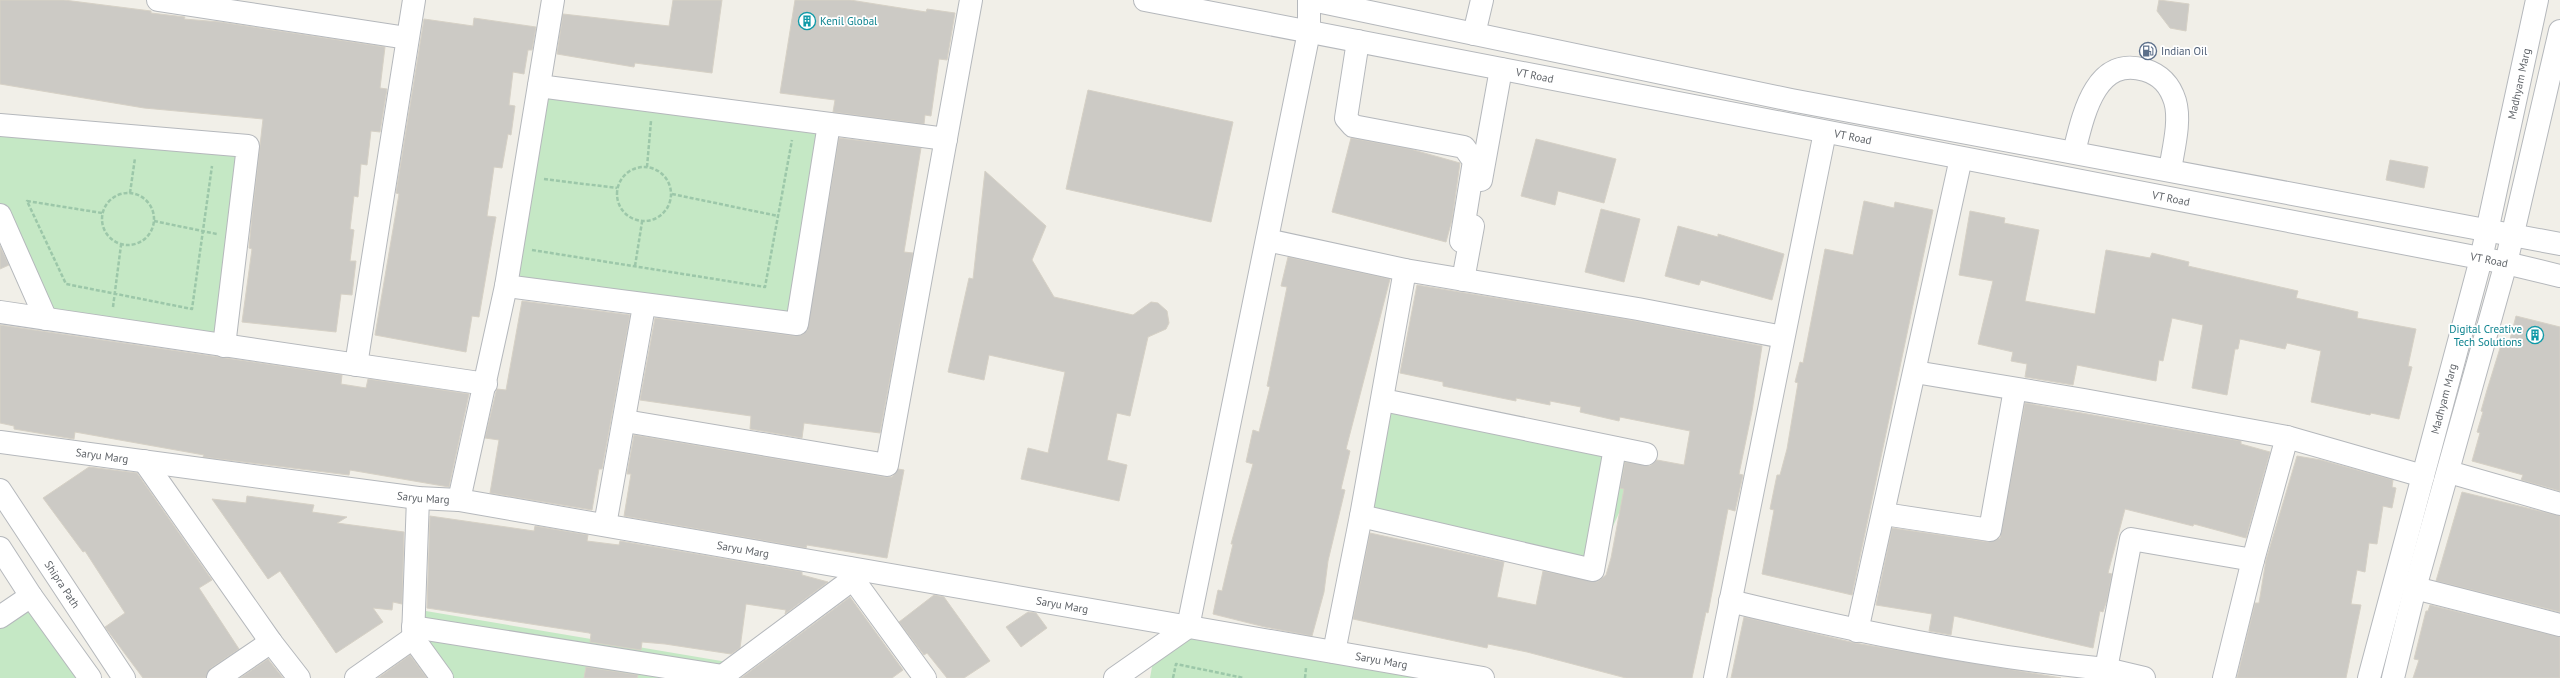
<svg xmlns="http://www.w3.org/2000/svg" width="2560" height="678" viewBox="0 0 2560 678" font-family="'PT Sans',sans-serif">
<rect width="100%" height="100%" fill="#f1efe8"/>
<path fill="#c5e8c5" d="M 539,86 L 829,124 L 797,324 L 506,286 Z
M 0,125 L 248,146 L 224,346 L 46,319 L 0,215 Z
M 1383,400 L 1646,454 L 1593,570 L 1361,516 Z
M 31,596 L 89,678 L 0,678 L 0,617 Z
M 414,609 L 739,664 L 720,678 L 442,678 Z
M 1188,627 L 1482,678 L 1150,678 L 1155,650 Z"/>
<path fill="#cccac5" stroke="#d6d1c6" d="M 0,0 L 64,0 L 151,11 L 151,13 L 185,17 L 184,19 L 220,22 L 385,47 L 380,88 L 387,89 L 380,132 L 371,131 L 367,165 L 361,164 L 358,197 L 354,196 L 350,229 L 354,230 L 350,261 L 356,261 L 352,295 L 341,294 L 336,332 L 242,322 L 252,249 L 249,248 L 252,216 L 263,119 L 144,108 L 0,84 Z
M 673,0 L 722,0 L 712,73 L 635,63 L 634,67 L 557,54 L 563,14 L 669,26 Z
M 795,0 L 850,0 L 926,12 L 927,9 L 955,13 L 947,60 L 939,59 L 931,116 L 925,115 L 924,124 L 833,112 L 835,100 L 780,93 Z
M 2159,0 L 2189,4 L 2186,31 L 2170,28 L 2157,11 Z
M 474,18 L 536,27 L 532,50 L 528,50 L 524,74 L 513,72 L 509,105 L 515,106 L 511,135 L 508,134 L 502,168 L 494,167 L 487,216 L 496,217 L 479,317 L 472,316 L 466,352 L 375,335 L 399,194 L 396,193 L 424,19 L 473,26 Z
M 1088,90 L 1233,122 L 1211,222 L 1066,189 Z
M 839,138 L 921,148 L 904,252 L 913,253 L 880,433 L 804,423 L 802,438 L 750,429 L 751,416 L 640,400 L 655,318 L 795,336 L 807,331 Z
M 1351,138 L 1410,149 L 1460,163 L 1452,220 L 1446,242 L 1332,212 Z
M 1536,139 L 1616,159 L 1604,203 L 1558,191 L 1555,205 L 1521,196 Z
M 2390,160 L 2428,167 L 2424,188 L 2386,180 Z
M 985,171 L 1046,226 L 1032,260 L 1054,297 L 1133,315 L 1151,302 L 1158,303 L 1167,311 L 1169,323 L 1166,329 L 1148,337 L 1130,416 L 1117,413 L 1107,460 L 1127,465 L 1119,501 L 1021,479 L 1028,448 L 1048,453 L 1065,372 L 989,355 L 984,380 L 948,372 L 969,278 L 973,279 Z
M 1864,201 L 1894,208 L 1895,202 L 1933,210 L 1852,595 L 1762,574 L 1774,510 L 1770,509 L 1777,475 L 1780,475 L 1787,449 L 1798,383 L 1795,382 L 1800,362 L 1803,363 L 1825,249 L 1853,255 Z
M 1601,209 L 1640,219 L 1624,282 L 1585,272 Z
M 1970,211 L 2005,218 L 2004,223 L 2039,230 L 2025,301 L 2095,314 L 2106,250 L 2150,258 L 2152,253 L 2189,262 L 2188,266 L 2298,291 L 2296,298 L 2358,312 L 2357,318 L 2416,329 L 2408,366 L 2412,367 L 2399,419 L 2371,413 L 2370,415 L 2311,402 L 2321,351 L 2287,343 L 2285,349 L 2240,339 L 2238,349 L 2235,349 L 2227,395 L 2192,388 L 2203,325 L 2172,318 L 2163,361 L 2159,360 L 2156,381 L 2077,365 L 2073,385 L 2025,377 L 2027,364 L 2011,361 L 2013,352 L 1978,344 L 1993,281 L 1959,275 Z
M 1678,226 L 1718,237 L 1718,234 L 1784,254 L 1772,300 L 1701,280 L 1699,285 L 1665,276 Z
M 0,246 L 9,265 L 0,269 Z
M 1288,257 L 1390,279 L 1346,449 L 1350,451 L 1341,489 L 1345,490 L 1328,561 L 1324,592 L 1312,636 L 1265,627 L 1213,614 L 1218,590 L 1222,591 L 1233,544 L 1231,544 L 1253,464 L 1246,462 L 1253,430 L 1259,432 L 1270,387 L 1267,386 L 1287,287 L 1281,286 Z
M 1417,285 L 1636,321 L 1762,346 L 1752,411 L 1739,474 L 1743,475 L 1735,511 L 1728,509 L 1708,613 L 1706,612 L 1692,678 L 1626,678 L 1527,652 L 1488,644 L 1487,648 L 1353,619 L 1370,533 L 1504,562 L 1497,597 L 1536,605 L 1543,571 L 1597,582 L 1606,575 L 1611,558 L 1624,489 L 1620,488 L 1625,462 L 1650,466 L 1657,460 L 1684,465 L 1690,431 L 1620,417 L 1619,421 L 1580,412 L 1581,407 L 1550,401 L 1550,405 L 1516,398 L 1516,401 L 1443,386 L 1443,382 L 1400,373 Z
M 522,301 L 630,315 L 602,469 L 599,469 L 592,510 L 490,493 L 499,440 L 485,438 L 496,392 L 497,389 L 506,390 Z
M 2516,316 L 2560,327 L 2560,491 L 2521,480 L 2523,475 L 2472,461 L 2480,433 L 2477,432 L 2483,412 L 2481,411 L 2487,390 L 2501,345 L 2508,347 Z
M 0,325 L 342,375 L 341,384 L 366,388 L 368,379 L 469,394 L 449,487 L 350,470 L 349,475 L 203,457 L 204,455 L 75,432 L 74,439 L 14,429 L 14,426 L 0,423 Z
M 2025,403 L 2241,441 L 2241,444 L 2270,452 L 2246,538 L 2194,524 L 2193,526 L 2125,509 L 2108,573 L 2112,574 L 2107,600 L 2103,612 L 2100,611 L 2093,648 L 1954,616 L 1951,635 L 1929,631 L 1932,614 L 1876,605 L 1892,528 L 1988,542 L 2000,538 Z
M 634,435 L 885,477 L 892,477 L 898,469 L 904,470 L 887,558 L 807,545 L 806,548 L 624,516 L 631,474 L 627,474 Z
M 2297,456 L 2321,460 L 2393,480 L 2392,487 L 2396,488 L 2392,508 L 2383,506 L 2377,544 L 2369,543 L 2365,572 L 2357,570 L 2351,604 L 2361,605 L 2346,678 L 2237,678 L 2255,603 L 2259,603 L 2266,560 Z
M 89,467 L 137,473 L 212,580 L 199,588 L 239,649 L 211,668 L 206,678 L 143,678 L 105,627 L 125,613 L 85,551 L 83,552 L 43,498 Z
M 2462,492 L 2560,516 L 2560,612 L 2436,581 Z
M 247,496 L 314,505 L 312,512 L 347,517 L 337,523 L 404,532 L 402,604 L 393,602 L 392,610 L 373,608 L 383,622 L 336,653 L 280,571 L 268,579 L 212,499 L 246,503 Z
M 430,516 L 534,531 L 535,526 L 588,535 L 587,541 L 619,545 L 620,541 L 802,572 L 802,575 L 828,582 L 785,614 L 786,610 L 746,604 L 740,648 L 731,654 L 665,644 L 642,642 L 641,650 L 590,642 L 591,634 L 589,633 L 427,608 Z
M 934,595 L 944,597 L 990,661 L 964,678 L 947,678 L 927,653 L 924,655 L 899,622 Z
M 850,597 L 903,670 L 892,678 L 741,678 Z
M 2430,605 L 2560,637 L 2560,678 L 2413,678 L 2419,660 L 2414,659 L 2426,611 L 2428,611 Z
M 1028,612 L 1036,613 L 1047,628 L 1021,647 L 1006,627 Z
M 1744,617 L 1855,643 L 2061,678 L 1731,678 Z
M 410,655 L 427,678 L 378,678 Z
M 268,659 L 283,678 L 240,678 Z
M 586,667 L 638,675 L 637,678 L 584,678 Z"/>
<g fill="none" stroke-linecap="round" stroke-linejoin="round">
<g stroke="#b5b8bc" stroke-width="24">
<g id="minor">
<path d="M 158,0 L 407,38"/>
<path id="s1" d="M 1145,0 L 2506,263 L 2560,276"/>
<path d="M 1312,0 L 1791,100 L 2560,244"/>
<path d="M 1474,34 L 1482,0"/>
<path d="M 1358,41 L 1346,118 L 1353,126 L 1464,147 L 1474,161 L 1461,241"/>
<path d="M 539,86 L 946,139"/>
<path d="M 0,125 L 248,146 L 224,346"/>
<path d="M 2074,152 C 2083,116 2095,55 2145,70 C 2161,75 2170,85 2175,101 C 2181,121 2173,150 2170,170"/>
<path d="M 1481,180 L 1501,69"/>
<path d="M 0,215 L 46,319"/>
<path d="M 1267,240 L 1405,270"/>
<path d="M 1463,280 L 1473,226"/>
<path d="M 506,286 L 797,324 L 829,124"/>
<path d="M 0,312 L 486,384"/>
<path d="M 356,365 L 414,0"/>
<path d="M 1915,372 L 2084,400 L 2287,437"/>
<path d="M 1383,400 L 1646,454"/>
<path d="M 625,421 L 887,465 L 971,0"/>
<path id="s2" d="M 0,442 L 418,498 L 459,500 L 1483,678"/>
<path d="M 144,461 L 271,642 L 299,678"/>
<path d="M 2449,472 L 2560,504"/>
<path id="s3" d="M 0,490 L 124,678"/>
<path d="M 459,500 L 506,286 L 553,0"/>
<path d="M 1884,514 L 1990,530 L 2015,389"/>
<path d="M 1361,516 L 1593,570 L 1615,448"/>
<path d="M 605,525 L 644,306"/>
<path d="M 0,548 L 31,596 L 90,678"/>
<path d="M 849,568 L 853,579 L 925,678"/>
<path d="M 2415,588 L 2560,625"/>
<path d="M 1730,601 C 1854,631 1979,657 2106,669 L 2131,539 L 2253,560"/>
<path d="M 0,617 L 31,596"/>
<path d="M 413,627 L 723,676"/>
<path d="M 1857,631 L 1961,158"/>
<path d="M 413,638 L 418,498"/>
<path d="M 1334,652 L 1361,516 L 1405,270 L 1638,309 L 1783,337"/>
<path d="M 2106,669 L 2144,678"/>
<path d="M 218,678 L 271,642"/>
<path d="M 356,678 L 413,638 L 442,678"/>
<path d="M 720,678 L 853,579"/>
<path d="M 1115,678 L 1188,627 L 1309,32 L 1309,0"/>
<path d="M 1715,678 L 1825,132"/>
<path d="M 2224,678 L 2253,560 L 2287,437 L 2423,476"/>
<path id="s4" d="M 2369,678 L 2481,259 L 2537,0"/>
<path d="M 2393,678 L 2415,588 L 2506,263 L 2560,31"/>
</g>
</g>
<path stroke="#9cc7a9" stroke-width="2.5" stroke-dasharray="4 2" stroke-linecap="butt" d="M617 194a27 27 0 1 1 54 0a27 27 0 1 1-54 0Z
M 647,167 L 651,121
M 544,179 L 617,188
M102 219a26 26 0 1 1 52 0a26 26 0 1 1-52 0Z
M 130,193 L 135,158
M 672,194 L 778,216
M 102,213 L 27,201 L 66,284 L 192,309 L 212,166
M 154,221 L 217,234
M 532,250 L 765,287 L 792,140
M 635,266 L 642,222
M 113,307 L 121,245
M 1173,678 L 1176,664 L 1244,678
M 1305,678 L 1306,668"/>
<use href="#minor" stroke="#fff" stroke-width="22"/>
</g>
<defs>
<g id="building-ring" transform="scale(0.9)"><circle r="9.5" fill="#fff" stroke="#0f9aa8" stroke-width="1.5"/><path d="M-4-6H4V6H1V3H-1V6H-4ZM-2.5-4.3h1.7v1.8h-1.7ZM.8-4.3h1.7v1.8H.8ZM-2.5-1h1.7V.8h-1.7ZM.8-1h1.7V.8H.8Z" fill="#0f9aa8"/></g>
<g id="fuel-ring" transform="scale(0.9)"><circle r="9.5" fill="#fff" stroke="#5c6f8a" stroke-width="1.5"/><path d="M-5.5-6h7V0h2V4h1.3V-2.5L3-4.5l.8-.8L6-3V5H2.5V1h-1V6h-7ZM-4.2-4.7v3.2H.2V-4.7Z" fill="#5c6f8a"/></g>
</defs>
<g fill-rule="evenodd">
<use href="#building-ring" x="807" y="21"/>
<use href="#fuel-ring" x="2148" y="51"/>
<use href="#building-ring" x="2535" y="335"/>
</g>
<g text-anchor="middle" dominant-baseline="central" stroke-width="3.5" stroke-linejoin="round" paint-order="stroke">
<g font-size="11" fill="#0d838f" stroke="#fff" text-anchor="start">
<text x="820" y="21">Kenil Global</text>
<text x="2522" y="329" text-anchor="end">Digital Creative<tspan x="2522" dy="13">Tech Solutions</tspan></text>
</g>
<g font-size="11" fill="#4e5e75" stroke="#fff" text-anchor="start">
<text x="2161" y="51">Indian Oil</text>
</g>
<g font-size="11" fill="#5f6368" stroke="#fff">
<text stroke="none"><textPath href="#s1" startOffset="397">VT Road</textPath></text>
<text stroke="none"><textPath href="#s4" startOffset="613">Madhyam Marg</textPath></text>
<text stroke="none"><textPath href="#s1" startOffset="721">VT Road</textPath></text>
<text stroke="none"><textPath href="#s1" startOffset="1045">VT Road</textPath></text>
<text stroke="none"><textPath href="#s1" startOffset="1369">VT Road</textPath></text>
<text stroke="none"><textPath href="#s4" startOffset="289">Madhyam Marg</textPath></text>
<text stroke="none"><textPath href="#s2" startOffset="103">Saryu Marg</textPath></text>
<text stroke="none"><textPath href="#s2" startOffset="427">Saryu Marg</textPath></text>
<text stroke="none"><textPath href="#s2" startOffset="751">Saryu Marg</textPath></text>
<text stroke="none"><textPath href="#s3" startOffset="113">Shipra Path</textPath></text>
<text stroke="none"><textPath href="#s2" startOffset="1075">Saryu Marg</textPath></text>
<text stroke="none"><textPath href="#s2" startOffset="1399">Saryu Marg</textPath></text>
</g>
</g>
</svg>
